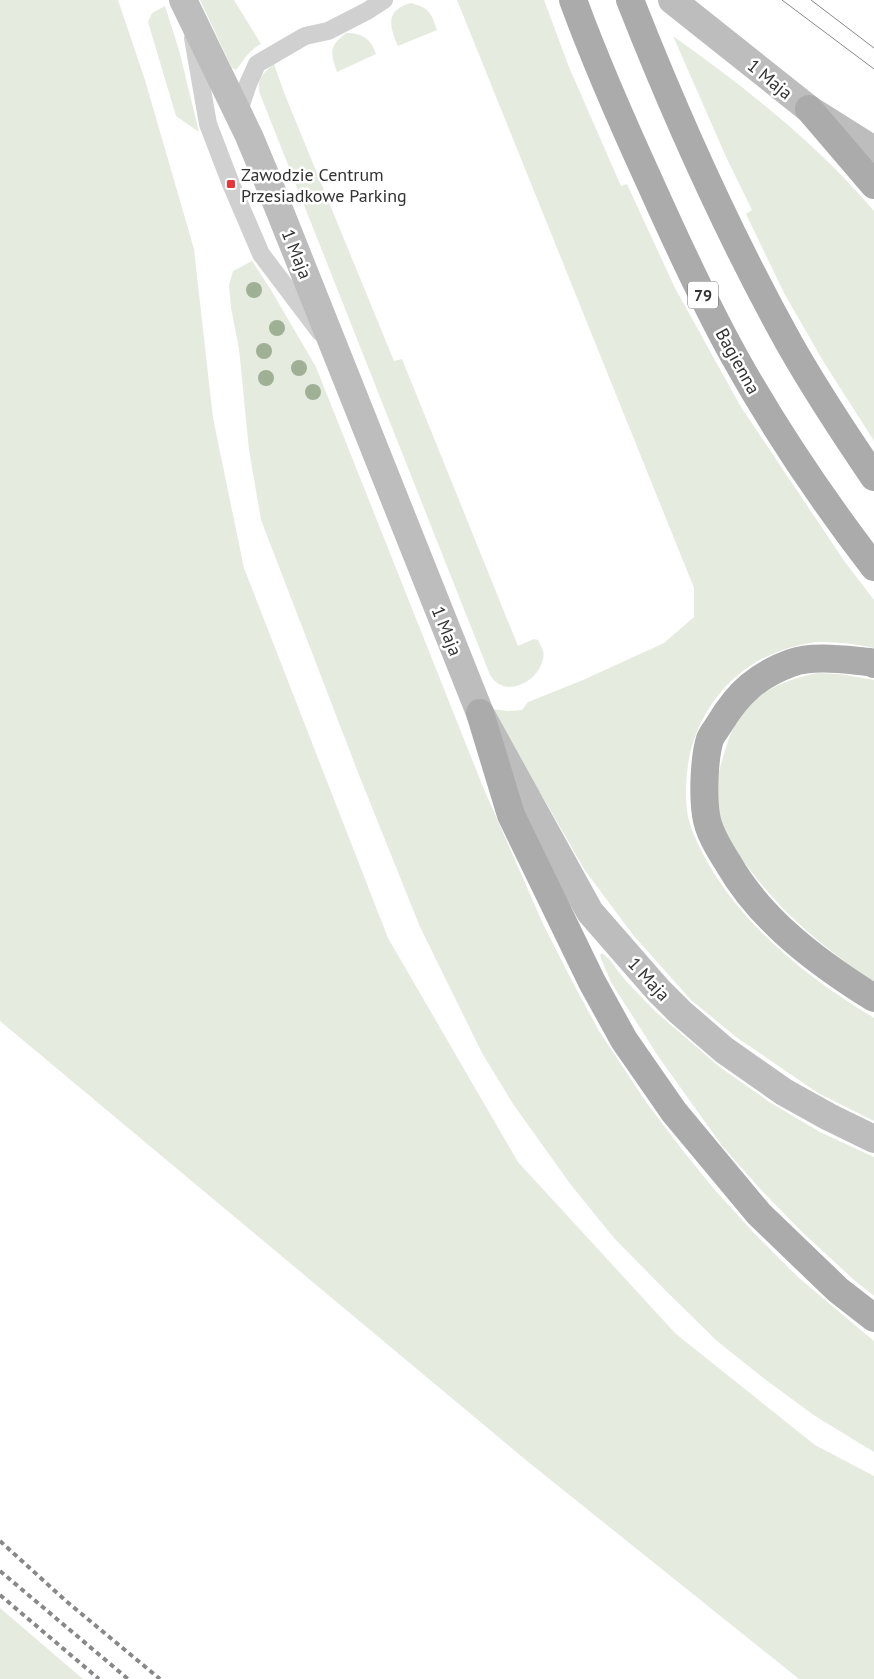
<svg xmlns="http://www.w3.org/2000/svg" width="874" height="1679" viewBox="0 0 874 1679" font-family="'PT Sans',sans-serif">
<rect width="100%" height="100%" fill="#fff"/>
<path fill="#e5ecdf" d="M 0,0 L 118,0 L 145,80 L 194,249 L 213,418 L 244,568 L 388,938 L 518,1162 L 676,1334 L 815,1445 L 874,1476 L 874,1679 L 799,1679 L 527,1461 L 0,1021 Z
M 200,0 L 234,0 L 261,44 C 249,50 244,60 236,70 L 232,68 Z
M 457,0 L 544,0 L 569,67 L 621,186 L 627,184 L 675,288 L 741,407 L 845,562 L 874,600 L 874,648 C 857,644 839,642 822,642 C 813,642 804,644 796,646 C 738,660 697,707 688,765 C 685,788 684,813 694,835 C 728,915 801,974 874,1018 L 874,1121 L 818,1093 L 736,1037 L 691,1000 L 633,935 L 584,869 L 544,799 L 520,766 L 491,709 L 508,711 L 522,710 L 528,702 L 583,680 L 664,643 L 694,617 L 694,588 Z
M 411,3 C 430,8 431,13 437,30 L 398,46 C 389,26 385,10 411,3 Z
M 165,6 L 179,50 L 199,132 L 176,116 L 148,22 L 152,13 Z
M 346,33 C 363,33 371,39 376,54 L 337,72 C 330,53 329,46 346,33 Z
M 673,36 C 746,88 816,143 874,211 L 874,441 L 823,361 L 784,293 L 746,214 L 752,210 L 727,159 Z
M 274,64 L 285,95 L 394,361 L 402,359 L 518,646 L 534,639 L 538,640 C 541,646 545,652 543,659 C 539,681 505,700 490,675 L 260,94 C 256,79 263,73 274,64 Z
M 252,261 L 271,290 L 316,367 L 483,787 L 544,926 L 571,979 L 599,1031 L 646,1102 L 684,1152 L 714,1189 L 754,1233 L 799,1278 L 874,1341 L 874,1452 L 815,1416 L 766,1380 L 717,1341 L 664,1289 L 614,1238 L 571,1185 L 513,1104 L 482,1053 L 420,927 L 359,775 L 261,520 L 249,450 L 239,349 L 231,308 L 229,285 L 233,271 Z
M 817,673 L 840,674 L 874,680 L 874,983 C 822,946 782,914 744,862 C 730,842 716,817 716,792 C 717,776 722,760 727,744 C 741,700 773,682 817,673 Z
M 602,953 L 609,959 L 626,981 L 657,1013 L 721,1068 L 771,1103 L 820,1132 L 874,1157 L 874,1296 L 854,1280 L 801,1231 L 763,1192 L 723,1147 L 660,1059 L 612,984 L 601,959 L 600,955 Z
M 0,1608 L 83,1679 L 0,1679 Z"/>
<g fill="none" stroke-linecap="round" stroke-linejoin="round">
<path stroke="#d0d0d0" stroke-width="18" d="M 193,38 L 208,124 L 231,184 L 261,254 L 320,332
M 238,114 L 248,84 L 257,64 L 305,36 L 328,31 L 367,11 L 384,0"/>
<path stroke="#bdbdbd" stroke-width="28" d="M 183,0 L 249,136 L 269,184 L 480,713 L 590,912 L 658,990 L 680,1012 L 724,1050 L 784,1092 L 829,1117 L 874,1139
M 672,0 L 809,109 L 874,150"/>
<path stroke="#ababab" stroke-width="28" d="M 573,0 C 596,63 623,124 651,185 C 677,243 703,300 734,356 C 774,428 824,502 874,567
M 630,0 C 676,117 728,233 789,343 C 815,389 844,433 874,477
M 809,109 L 874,185
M 874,664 L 870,662 C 846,660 813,655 791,663 C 758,675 738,693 720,723 C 717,728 712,734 710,739 C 704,758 703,795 706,815 C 708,831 719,849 728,863 C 761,921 818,963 874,998
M 480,713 L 511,815 L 592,982 L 624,1040 L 674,1112 L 759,1214 L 838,1290 L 874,1318"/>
<path stroke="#888" stroke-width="1" d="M 782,0 L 874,69
M 811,0 L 874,48"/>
<path stroke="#888" stroke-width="4" stroke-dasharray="5 4" stroke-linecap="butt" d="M 0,1541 L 66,1601 L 160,1679
M 0,1571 L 128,1679
M 0,1595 L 99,1679"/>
</g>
<g fill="#a0b095">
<circle cx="254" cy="290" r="8"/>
<circle cx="277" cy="328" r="8"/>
<circle cx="264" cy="351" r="8"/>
<circle cx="299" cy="368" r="8"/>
<circle cx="266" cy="378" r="8"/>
<circle cx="313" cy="392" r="8"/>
</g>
<rect fill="#e83637" stroke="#fff" stroke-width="2" x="226" y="179" width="10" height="10" rx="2.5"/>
<g text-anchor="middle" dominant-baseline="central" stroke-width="5" stroke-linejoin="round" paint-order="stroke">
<rect fill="#fff" stroke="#707070" stroke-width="1" x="688" y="281.5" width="30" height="27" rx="4"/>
<g font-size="16" font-weight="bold" fill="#333">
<text x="703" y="295">79</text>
</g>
<g font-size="18" fill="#333" stroke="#fff">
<text transform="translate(770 79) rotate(39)">1 Maja</text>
<text transform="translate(297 254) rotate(68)">1 Maja</text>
<text transform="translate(738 361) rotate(61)">Bagienna</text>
<text transform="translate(447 631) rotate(68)">1 Maja</text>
<text transform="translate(649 979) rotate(47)">1 Maja</text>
</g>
<g font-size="18" fill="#333" stroke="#fff" text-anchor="start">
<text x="241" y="174">Zawodzie Centrum<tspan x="241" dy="21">Przesiadkowe Parking</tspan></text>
</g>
</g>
</svg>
